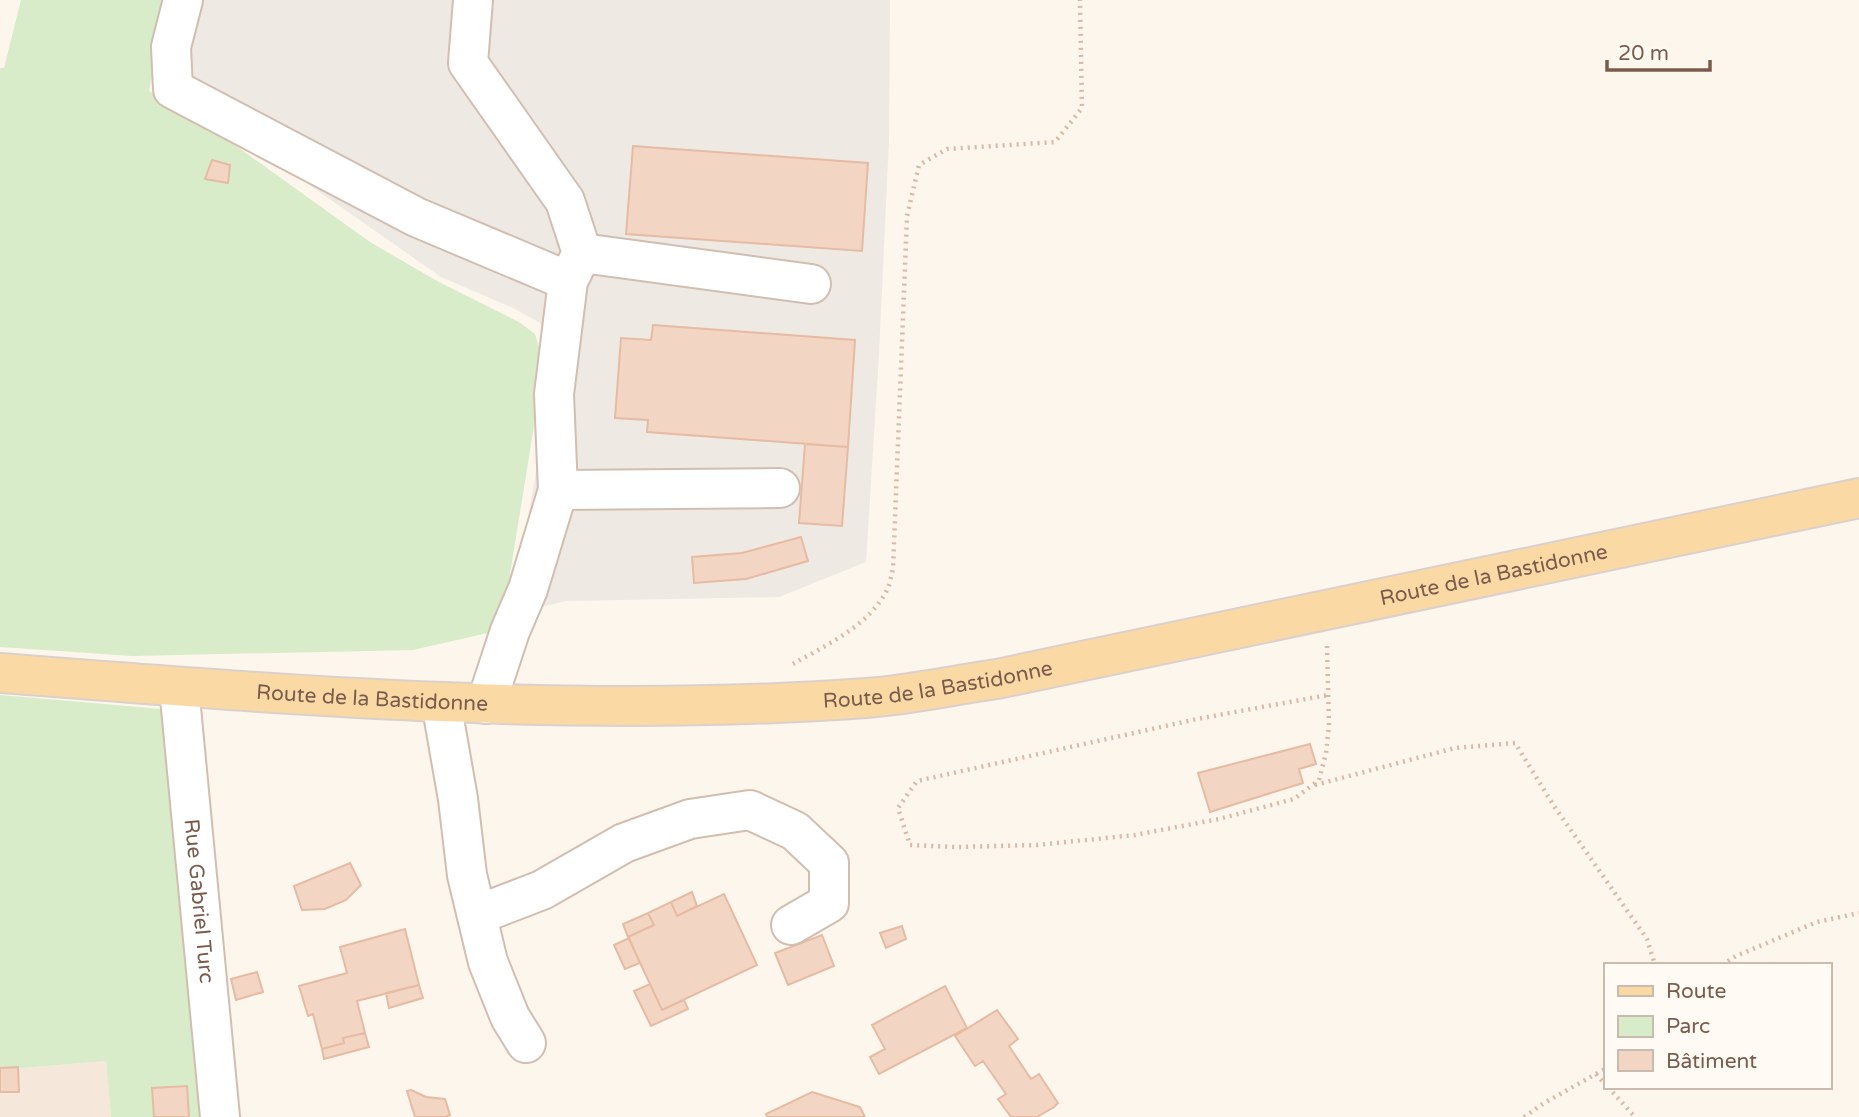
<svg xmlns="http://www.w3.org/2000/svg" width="1859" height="1117" viewBox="0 0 1859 1117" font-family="'Varela Round',sans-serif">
<rect width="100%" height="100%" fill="#fdf6ec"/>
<path fill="#f5e8da" d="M 106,1061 L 111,1117 L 0,1117 L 0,1070 Z"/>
<path fill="#efe9e4" d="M 172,0 L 890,0 L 889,140 L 879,353 L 866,562 L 779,597 L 566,601 L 512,614 L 538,460 L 550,339 L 540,323 L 513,308 L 441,277 L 291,172 L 155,88 Z"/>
<path fill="#d8ecc9" d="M 21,0 L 168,0 L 149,91 L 200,120 L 370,242 L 437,281 L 519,322 L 535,334 L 544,364 L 501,630 L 413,650 L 132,656 L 0,647 L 0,68 L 4,68 Z
M 0,695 L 162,709 L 214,1117 L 111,1117 L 106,1061 L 0,1070 Z"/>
<path fill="#f3d5c3" stroke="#e6bba3" stroke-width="2" d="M 633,146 L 868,163 L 862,251 L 626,234 Z
M 212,160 L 230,165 L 228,183 L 205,179 Z
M 653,325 L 855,340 L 848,447 L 647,432 L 648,420 L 615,418 L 621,338 L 651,340 Z
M 805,444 L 848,447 L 842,526 L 799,523 Z
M 801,537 L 808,561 L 746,579 L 694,583 L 692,557 L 742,553 Z
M 1310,744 L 1316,764 L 1299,769 L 1303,783 L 1210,812 L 1198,773 Z
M 350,863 L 361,885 L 346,900 L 325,909 L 302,910 L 294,886 Z
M 692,892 L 697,906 L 677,916 L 671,902 Z
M 724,894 L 757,965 L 662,1010 L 628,937 L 654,925 L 648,913 L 671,902 L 677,916 Z
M 648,913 L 654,925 L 628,937 L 623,924 Z
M 902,926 L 906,939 L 886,948 L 880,933 Z
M 405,929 L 419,985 L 357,1001 L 365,1033 L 343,1038 L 344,1043 L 322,1049 L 313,1014 L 308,1016 L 299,986 L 347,973 L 340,947 Z
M 822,935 L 834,966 L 788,985 L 775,953 Z
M 629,938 L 640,963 L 625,969 L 614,945 Z
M 257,972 L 263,992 L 236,1000 L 231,979 Z
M 650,984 L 662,1010 L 684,1000 L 688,1009 L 651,1026 L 634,991 Z
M 419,985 L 423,998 L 389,1008 L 386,993 Z
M 945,986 L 967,1028 L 879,1074 L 870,1057 L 885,1049 L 872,1025 Z
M 997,1010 L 1018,1039 L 1009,1046 L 1031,1079 L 1039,1074 L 1058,1103 L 1054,1107 L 1037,1117 L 1011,1117 L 998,1099 L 1006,1094 L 983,1061 L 975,1066 L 955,1036 Z
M 365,1033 L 369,1047 L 324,1059 L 322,1049 L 344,1043 L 343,1038 Z
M 18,1067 L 19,1092 L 0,1092 L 0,1068 Z
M 187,1086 L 189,1117 L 154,1117 L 152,1088 Z
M 411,1090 L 426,1097 L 445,1099 L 450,1115 L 446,1117 L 415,1117 L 407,1091 Z
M 812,1092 L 860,1107 L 865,1117 L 767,1117 L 766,1114 Z"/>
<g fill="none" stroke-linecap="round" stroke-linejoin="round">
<g stroke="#d1beb0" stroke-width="42">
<g id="minor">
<path d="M 183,0 L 171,47 L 173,89 L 416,217 L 568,281 L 554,394 L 558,490"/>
<path d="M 473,0 L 468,63 L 565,201 L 582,253 L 568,281"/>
<path d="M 582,253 L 811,284"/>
<path id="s1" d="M 179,687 L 220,1117"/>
<path d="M 441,702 L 458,799 L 467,875 L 488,962 L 510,1017 L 526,1043"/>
<path d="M 486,704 L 510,631 L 528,589 L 558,490 L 780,488"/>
<path d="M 477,915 L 542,890 L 624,843 L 690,819 L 750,810 L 795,831 L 829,863 L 829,903 L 791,925"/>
</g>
</g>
<g stroke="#dad1cd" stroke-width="42">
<g id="major">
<path id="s2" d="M 0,673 C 288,695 578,719 866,698 C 910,695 954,685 997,679 L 1859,498"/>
</g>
</g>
<path stroke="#d9b8a5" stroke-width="4.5" stroke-dasharray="2 5" stroke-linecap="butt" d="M 1327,646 L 1329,725 L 1326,753 L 1319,780 L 1294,799 L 1219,819 L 1135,835 L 1037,845 L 957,847 L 910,845 L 898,808 L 917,781 L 1197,719 L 1328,695
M 793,664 C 826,645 869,626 887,590 C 890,584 891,576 893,569 L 907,216 L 919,165 L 947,149 L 1055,142 L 1082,108 L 1080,0
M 1315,785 L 1455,748 L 1515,743 L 1554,806 L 1647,939 L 1655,965
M 1722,965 L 1736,956 L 1817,922 L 1859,913
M 1596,1074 L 1605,1084
M 1608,1087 L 1635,1117
M 1524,1117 L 1544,1103 L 1605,1069"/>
<use href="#minor" stroke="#fff" stroke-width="38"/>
<use href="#major" stroke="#fbd9a5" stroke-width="38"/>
</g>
<g text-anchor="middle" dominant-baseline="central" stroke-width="6" stroke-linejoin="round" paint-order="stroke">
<g font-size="21" fill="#7a5c4d" stroke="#fffaf3">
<text stroke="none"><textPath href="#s2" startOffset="1507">Route de la Bastidonne</textPath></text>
<text stroke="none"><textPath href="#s2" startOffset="940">Route de la Bastidonne</textPath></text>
<text stroke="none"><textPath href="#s2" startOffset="373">Route de la Bastidonne</textPath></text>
<text stroke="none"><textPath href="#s1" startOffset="215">Rue Gabriel Turc</textPath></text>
</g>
</g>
<rect x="1604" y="963" width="228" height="126" fill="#fffaf3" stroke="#cabbb1" stroke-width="2"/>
<rect x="1618" y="986" width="35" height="10" fill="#fbd9a5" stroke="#cabbb1" stroke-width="2"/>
<text x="1666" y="998" font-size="21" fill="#7a5c4d">Route</text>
<rect x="1618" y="1016" width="35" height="21" fill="#d8ecc9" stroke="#cabbb1" stroke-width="2"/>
<text x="1666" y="1033" font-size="21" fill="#7a5c4d">Parc</text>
<rect x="1618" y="1050" width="35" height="21" fill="#f3d5c3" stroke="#cabbb1" stroke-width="2"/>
<text x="1666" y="1068" font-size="21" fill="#7a5c4d">Bâtiment</text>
<path d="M1607 60v10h103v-10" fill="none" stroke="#7a5c4d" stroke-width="3.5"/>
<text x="1618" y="60" font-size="21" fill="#7a5c4d" stroke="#fffaf3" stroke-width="5" paint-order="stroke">20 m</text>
</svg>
